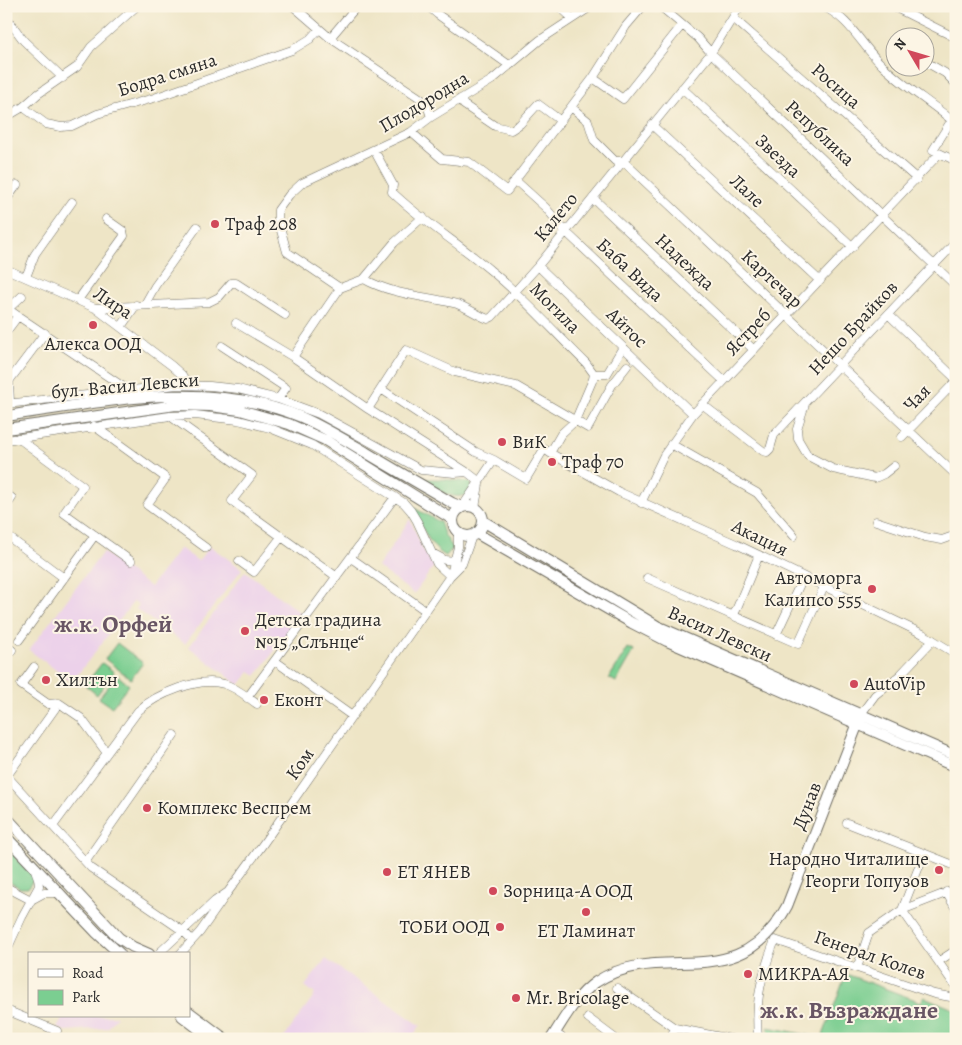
<svg xmlns="http://www.w3.org/2000/svg" width="962" height="1045" viewBox="0 0 962 1045" font-family="Alegreya,serif">
<rect width="100%" height="100%" fill="#fcf5e5"/>
<filter id="ink" filterUnits="userSpaceOnUse"><feTurbulence type="fractalNoise" baseFrequency=".02" numOctaves="2"/><feDisplacementMap in="SourceGraphic" scale="10" xChannelSelector="R" yChannelSelector="G"/><feConvolveMatrix kernelMatrix="1 2 1 2 8 2 1 2 1" color-interpolation-filters="sRGB"/></filter>
<filter id="wash" filterUnits="userSpaceOnUse"><feTurbulence type="fractalNoise" baseFrequency=".0096" numOctaves="4" result="noise"/><feDisplacementMap in="SourceGraphic" scale="20" xChannelSelector="R" yChannelSelector="G"/><feGaussianBlur stdDeviation="1.12" result="paint"/><feColorMatrix in="noise" values="0 0 0 0 0 0 0 0 0 0 0 0 0 0 0 0 0 1.4 0 .05"/><feComposite in="paint" operator="in"/></filter>
<g filter="url(#wash)">
<rect width="100%" height="100%" fill="#eee5c6"/>
<path fill="#ecd1ea" d="M 410,519 L 424,552 L 434,566 L 414,594 L 378,567 Z
M 210,546 L 242,569 L 185,644 L 136,609 L 139,605 L 134,601 L 72,682 L 29,650 L 103,552 L 150,587 L 180,548 L 198,561 Z
M 245,571 L 302,614 L 256,676 L 250,671 L 239,685 L 189,647 Z
M 326,959 L 421,1026 L 419,1027 L 411,1039 L 283,1039 L 315,994 L 305,986 Z
M 64,1016 L 117,1016 L 108,1028 L 65,1031 L 57,1028 Z"/>
<path fill="#7bce91" stroke="#537c5e" d="M 420,479 L 442,479 L 470,482 L 472,485 L 468,494 C 451,502 436,488 420,479 Z
M 412,507 L 440,522 L 444,534 L 453,548 L 446,556 C 429,548 421,523 412,507 Z
M 117,643 L 143,663 L 131,679 L 105,659 Z
M 628,648 L 634,651 L 616,682 L 609,678 Z
M 102,663 L 114,672 L 97,695 L 85,685 Z
M 117,675 L 129,685 L 112,707 L 99,698 Z
M 6,847 L 32,874 L 33,880 L 28,888 L 20,888 L 6,880 Z
M 846,974 L 921,1002 L 924,997 L 956,1010 L 956,1039 L 770,1039 L 768,1027 L 822,1038 Z"/>
</g>
<g filter="url(#ink)">
<g fill="none" stroke-linecap="round" stroke-linejoin="round">
<g stroke="#6f6c61" stroke-width="9">
<path id="minor" d="M 293,6 L 330,38 L 420,98 L 427,105 L 431,117
M 428,6 L 437,14 L 509,65
M 559,6 L 572,18
M 660,6 L 698,38 L 711,53 L 956,286
M 822,6 C 851,19 860,44 882,65 C 902,85 927,100 949,118 L 951,121 L 933,150 L 956,161
M 892,6 L 956,38
M 6,17 L 24,41 L 63,78
M 733,18 L 917,179
M 330,38 L 357,6
M 924,61 L 945,73 L 956,84
M 593,78 L 623,99 L 682,25
M 682,88 L 853,247
M 460,99 L 464,105 L 495,126 L 511,130 L 520,124 L 538,104 L 561,121
M 23,107 L 46,124 L 61,127 L 72,126 L 97,114 L 154,98 L 292,50 L 310,39 L 319,29
M 571,107 L 588,121 L 594,140 L 615,161 L 623,161 L 956,475
M 6,117 L 23,107 L 38,94 L 77,67 L 91,47 L 137,6
M 652,125 L 820,281
M 411,132 L 442,159 L 469,162 L 507,191 L 593,78 L 626,26 L 643,6
M 374,150 L 393,185 L 392,192 C 422,221 458,243 490,270 C 525,298 554,332 586,363 L 594,374 L 593,379 L 575,421 L 561,434 L 550,453 L 544,449 L 526,479 L 494,460
M 515,180 L 546,208 L 565,231 L 724,381
M 593,198 L 754,350
M 6,200 L 17,185
M 538,266 L 693,414
M 6,269 L 95,308 L 172,366 L 182,375 L 188,385
M 26,277 L 35,254 L 72,202
M 364,279 L 394,243 L 423,217
M 340,288 L 364,279 C 392,295 426,296 457,304 C 468,308 477,315 488,319 L 492,317 L 538,266 L 711,53 L 740,6
M 78,300 L 124,236 L 123,231 L 106,219
M 145,304 L 155,286 L 197,227
M 95,308 L 209,302 L 219,297 L 231,283 L 236,283 L 285,315
M 6,311 L 22,296
M 888,314 L 956,379
M 18,316 L 128,390
M 236,323 L 293,357 L 368,409 L 467,472
M 121,327 L 136,305
M 6,332 L 18,316 L 8,309
M 222,346 L 286,388 L 278,399
M 293,357 L 340,288 L 287,252 L 278,220 L 278,210 L 289,195 L 302,183 L 411,132 L 431,117 L 492,80 L 540,40 L 592,6
M 594,374 L 607,374 L 623,347
M 381,389 L 476,452 L 494,460 L 462,507
M 10,403 L 9,381 L 45,333
M 6,404 L 177,385 L 210,386 L 238,389 L 278,399 L 319,414 L 421,470 L 455,473 L 467,472 L 476,479 L 479,484 L 475,508
M 702,404 L 763,451 L 767,452 L 770,449 L 774,435 L 956,242
M 805,404 L 797,429 L 798,439 L 808,456 L 833,469 L 875,478 L 884,474 L 894,466
M 368,409 L 406,350 L 455,372 L 516,386 L 588,428 L 612,385 L 627,366
M 170,416 L 252,475 L 232,501 L 337,577
M 94,426 L 166,478 L 147,505 L 206,548
M 902,437 L 956,381
M 18,438 L 83,486 L 64,513 L 131,561
M 6,440 L 170,416 L 195,415 L 238,420 L 270,428 L 312,445 L 404,503 L 411,511 L 417,521 L 437,564 L 450,576
M 671,444 L 757,493 L 794,536
M 550,453 L 619,492 L 736,544 L 923,634 L 956,654
M 6,494 L 12,498 L 6,506
M 641,503 L 664,455 L 693,414 L 939,154
M 876,521 L 925,537 L 942,540 L 956,535
M 6,535 L 64,578
M 432,553 L 445,560 L 455,561
M 351,558 L 426,611
M 239,561 L 254,572 L 282,536
M 451,574 L 458,547 L 458,533
M 647,578 L 798,644 L 823,589 L 825,587
M 734,615 L 759,555
M 776,635 L 800,584
M 19,640 L 95,535
M 6,646 L 12,650 L 6,658
M 275,661 L 352,716
M 34,667 L 21,685 L 48,704 L 59,703 L 81,718 L 107,753
M 247,698 L 395,497
M 861,714 L 875,695 L 900,675 L 933,640
M 6,775 L 91,868 L 183,931 L 192,940
M 7,776 L 59,703
M 847,823 L 956,866
M 53,826 L 138,711 C 156,694 200,676 224,684 C 236,687 247,697 257,704
M 924,854 L 902,910 L 956,987
M 86,861 L 174,735
M 6,887 L 31,900
M 946,892 L 956,909
M 33,899 L 44,893 L 60,893
M 6,952 L 22,917 L 39,886 L 38,878 L 35,870
M 158,954 L 215,901 L 228,892 L 263,844 L 450,576 L 462,564 L 472,536
M 180,954 L 200,932 L 226,895
M 939,961 L 956,950
M 857,968 L 869,933 L 902,910 L 956,889
M 617,988 L 675,1028 L 731,1039
M 6,1010 L 57,1031 L 54,1039
M 588,1018 L 616,1039
M 555,1033 L 564,1039
M 670,1039 L 675,1028
M 758,1039 C 755,999 761,977 775,940 L 934,994 L 956,998"/>
</g>
<g stroke="#6f6c61" stroke-width="12">
<path id="major" d="M 6,416 C 103,402 207,378 301,417 C 324,427 345,440 367,453 C 395,470 424,486 452,503 L 462,507
M 6,429 L 176,405 L 210,406 L 240,410 L 289,424 L 325,440 L 452,519
M453 521a15 15 0 1 1 30 0a15 15 0 1 1-30 0Z
M 483,521 L 657,626 L 956,756
M 476,533 L 632,623 L 667,641 L 956,767
M 6,817 L 119,938 L 133,947 L 149,954
M 6,837 L 97,933 L 120,954
M 189,1012 L 225,1039
M 182,1016 L 212,1039
M 551,1039 C 564,1019 576,996 596,982 C 663,938 737,999 787,906 L 860,718"/>
</g>
<use href="#minor" stroke="#fff" stroke-width="8"/>
<use href="#major" stroke="#fff" stroke-width="10"/>
</g>
</g>
<g fill="#d1495b" stroke="#fcf5e5" stroke-width="2">
<circle cx="215" cy="224" r="5"/>
<circle cx="93" cy="325" r="5"/>
<circle cx="502" cy="442" r="5"/>
<circle cx="552" cy="462" r="5"/>
<circle cx="872" cy="589" r="5"/>
<circle cx="245" cy="631" r="5"/>
<circle cx="46" cy="680" r="5"/>
<circle cx="854" cy="684" r="5"/>
<circle cx="264" cy="700" r="5"/>
<circle cx="147" cy="808" r="5"/>
<circle cx="939" cy="870" r="5"/>
<circle cx="387" cy="872" r="5"/>
<circle cx="493" cy="891" r="5"/>
<circle cx="586" cy="912" r="5"/>
<circle cx="500" cy="927" r="5"/>
<circle cx="748" cy="974" r="5"/>
<circle cx="516" cy="998" r="5"/>
</g>
<g text-anchor="middle" dominant-baseline="central" stroke-width="4" stroke-linejoin="round" paint-order="stroke">
<g font-size="19" fill="#2b2b2b" stroke="#fcf5e5">
<text transform="translate(167 75) rotate(-18)">Бодра смяна</text>
<text transform="translate(836 86) rotate(41)">Росица</text>
<text transform="translate(424 102) rotate(-31)">Плодородна</text>
<text transform="translate(820 133) rotate(43)">Република</text>
<text transform="translate(778 156) rotate(43)">Звезда</text>
<text transform="translate(747 191) rotate(43)">Лале</text>
<text transform="translate(556 217) rotate(-51)">Калето</text>
<text transform="translate(685 262) rotate(43)">Надежда</text>
<text transform="translate(630 270) rotate(43)">Баба Вида</text>
<text transform="translate(772 279) rotate(43)">Картечар</text>
<text transform="translate(113 303) rotate(33)">Лира</text>
<text transform="translate(555 308) rotate(45)">Могила</text>
<text transform="translate(627 328) rotate(44)">Айтос</text>
<text transform="translate(853 328) rotate(-47)">Нешо Брайков</text>
<text transform="translate(748 332) rotate(-46)">Ястреб</text>
<text transform="translate(125 386) rotate(-5)">бул. Васил Левски</text>
<text transform="translate(917 398) rotate(-46)">Чая</text>
<text transform="translate(760 538) rotate(26)">Акация</text>
<text transform="translate(720 634) rotate(24)">Васил Левски</text>
<text transform="translate(300 764) rotate(-55)">Ком</text>
<text transform="translate(807 806) rotate(-69)">Дунав</text>
<text transform="translate(870 955) rotate(19)">Генерал Колев</text>
</g>
<g font-size="19" fill="#2b2b2b" stroke="#fcf5e5" text-anchor="start">
<text x="225" y="224">Траф 208</text>
<text x="93" y="344" text-anchor="middle">Алекса ООД</text>
<text x="512" y="442">ВиК</text>
<text x="562" y="462">Траф 70</text>
<text x="862" y="578" text-anchor="end">Автоморга<tspan x="862" dy="22">Калипсо 555</tspan></text>
<text x="255" y="620">Детска градина<tspan x="255" dy="22">№15 „Слънце“</tspan></text>
<text x="56" y="680">Хилтън</text>
<text x="864" y="684">AutoVip</text>
<text x="274" y="700">Еконт</text>
<text x="157" y="808">Комплекс Веспрем</text>
<text x="929" y="859" text-anchor="end">Народно Читалище<tspan x="929" dy="22">Георги Топузов</tspan></text>
<text x="397" y="872">ЕТ ЯНЕВ</text>
<text x="503" y="891">Зорница-А ООД</text>
<text x="490" y="927" text-anchor="end">ТОБИ ООД</text>
<text x="586" y="931" text-anchor="middle">ЕТ Ламинат</text>
<text x="758" y="974">МИКРА-АЯ</text>
<text x="526" y="998">Mr. Bricolage</text>
</g>
<g font-size="24" font-weight="bold" fill="#685564" stroke="#fcf5e5">
<text x="113" y="624">ж.к. Орфей</text>
<text x="849" y="1010">ж.к. Възраждане</text>
</g>
</g>
<rect width="962" height="1045" fill="none" stroke="#fcf5e5" stroke-width="25"/>
<rect x="28" y="952" width="162" height="65" fill="#fcf5e5" stroke="#a8a49b"/>
<rect x="38" y="969" width="25" height="8" fill="#ffffff" stroke="#a8a49b"/>
<text x="72" y="978" font-size="15" fill="#2b2b2b">Road</text>
<rect x="38" y="990" width="25" height="15" fill="#7bce91" stroke="#a8a49b"/>
<text x="72" y="1002" font-size="15" fill="#2b2b2b">Park</text>
<g transform="translate(910 52) rotate(308)"><circle r="24" fill="#fcf5e5" stroke="#a8a49b"/>
<path d="M0-4L9 19L0 12L-9 19Z" fill="#d1495b"/>
<text y="-8" font-size="14" font-weight="bold" text-anchor="middle" fill="#2b2b2b">N</text>
</g>
</svg>
